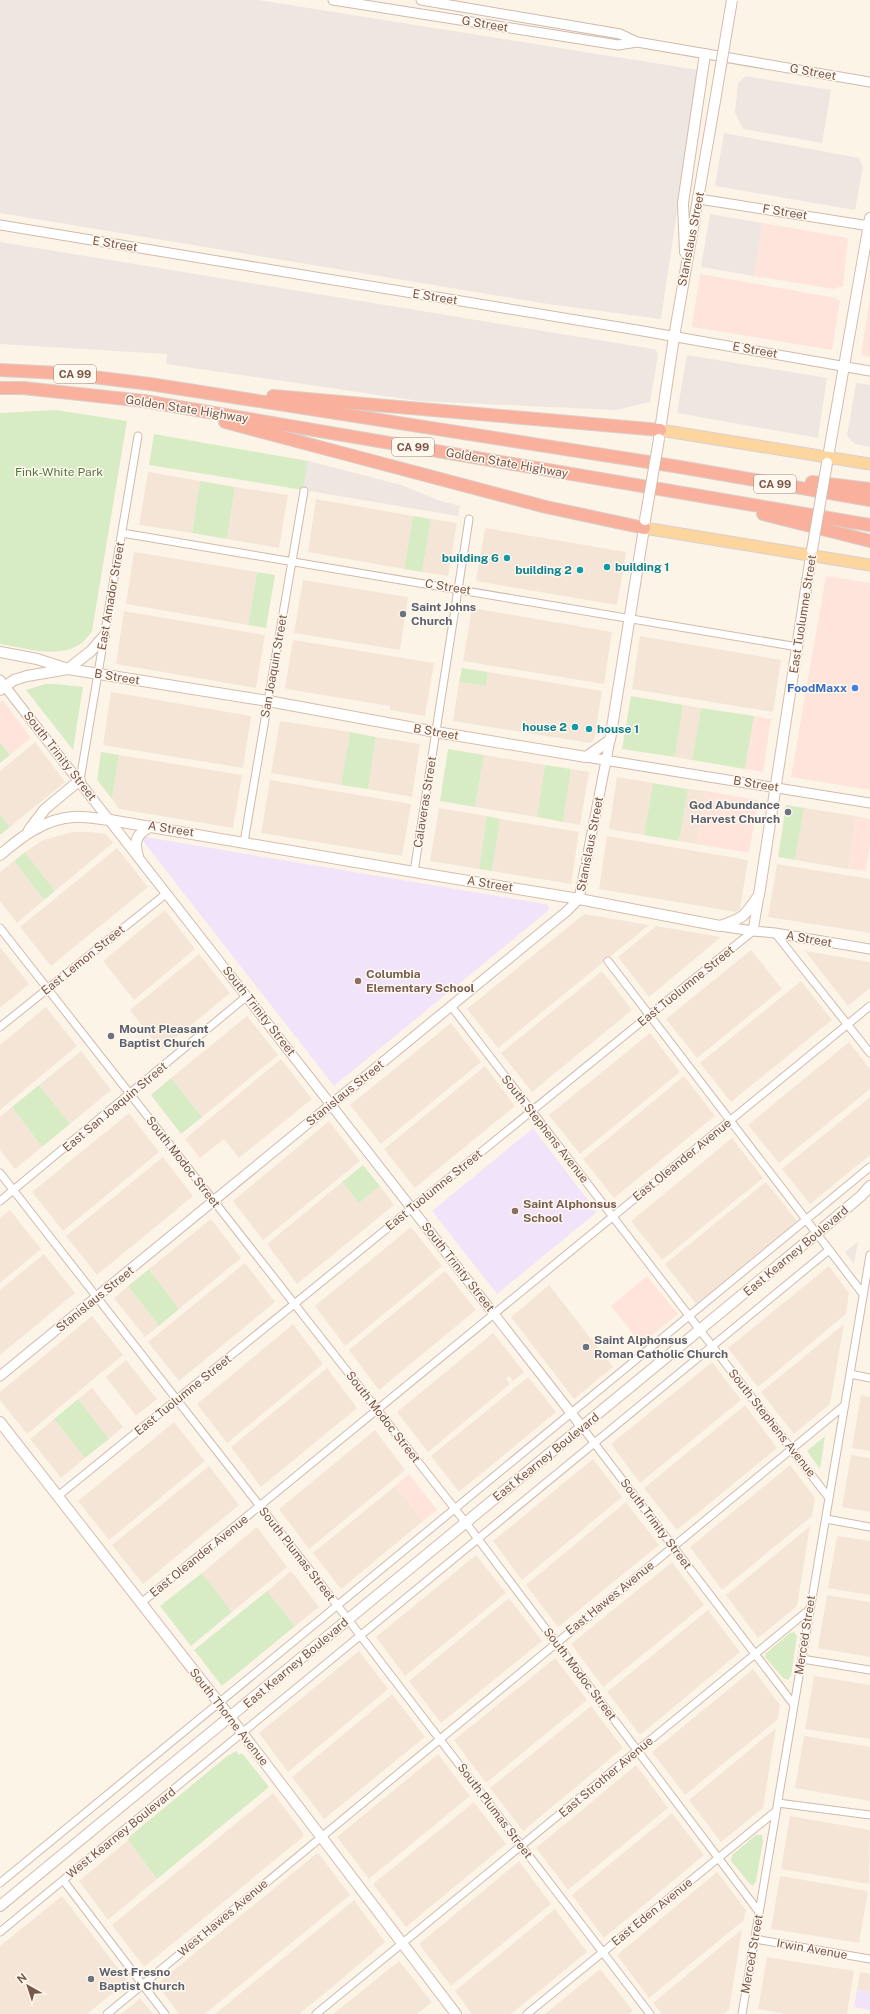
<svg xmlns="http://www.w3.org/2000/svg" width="870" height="2014" viewBox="0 0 870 2014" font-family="'Public Sans',sans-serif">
<rect width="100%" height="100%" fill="#fdf4e8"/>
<path fill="#f5e5d6" d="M 148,472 L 200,481 L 192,533 L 139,525 Z
M 235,487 L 288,495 L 279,548 L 227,539 Z
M 316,499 L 413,516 L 404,569 L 308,552 Z
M 431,519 L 457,523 L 448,576 L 422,572 Z
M 485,528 L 626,552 L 617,605 L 476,581 Z
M 134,552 L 257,572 L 248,625 L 126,604 Z
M 303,580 L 408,597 L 400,650 L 294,633 Z
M 472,608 L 612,632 L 604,684 L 463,661 Z
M 124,611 L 265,635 L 256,688 L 116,664 Z
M 640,636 L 781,660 L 773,712 L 632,689 Z
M 293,640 L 434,663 L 425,716 L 390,710 L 390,706 L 287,689 L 285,687 Z
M 488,672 L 602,691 L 594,740 L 590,743 L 453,721 L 459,682 L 486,686 Z
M 111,692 L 251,716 L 243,768 L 103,745 Z
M 683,705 L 701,708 L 692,760 L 675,757 Z
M 280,721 L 350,732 L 341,785 L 271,773 Z
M 376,737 L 420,744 L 412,797 L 368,789 Z
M 35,742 L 65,782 L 10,827 L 0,814 L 0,771 Z
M 119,755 L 242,775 L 233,828 L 119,809 L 112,799 Z
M 484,755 L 545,765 L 537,817 L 475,807 Z
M 571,769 L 589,772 L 580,825 L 563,822 Z
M 617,777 L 653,783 L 644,835 L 609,829 Z
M 270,780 L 411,804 L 402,856 L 261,833 Z
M 688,789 L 705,791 L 697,844 L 679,841 Z
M 439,808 L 487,816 L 479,869 L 430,861 Z
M 804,808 L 856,816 L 848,869 L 795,860 Z
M 500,819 L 579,832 L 571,884 L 492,871 Z
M 73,832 L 90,832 L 106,834 L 113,843 L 55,891 L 25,852 L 43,840 Z
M 607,836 L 748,860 L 740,909 L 736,912 L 599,889 Z
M 117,848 L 148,887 L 51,966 L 20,927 Z
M 14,861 L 44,900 L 17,923 L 0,901 L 0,872 Z
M 777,864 L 870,879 L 870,933 L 768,917 Z
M 165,910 L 195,949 L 134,1000 L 103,961 Z
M 584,914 L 649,925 L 498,1048 L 467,1009 Z
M 656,926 L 721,937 L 649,997 L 618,957 Z
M 0,947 L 29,984 L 0,1008 Z
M 751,950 L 782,989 L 697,1058 L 666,1019 Z
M 805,951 L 870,962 L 870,988 L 848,1006 Z
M 199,954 L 230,993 L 161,1050 L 130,1010 Z
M 602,971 L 632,1010 L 532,1092 L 501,1053 Z
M 801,981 L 832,1020 L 731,1102 L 700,1063 Z
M 46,1007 L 77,1046 L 0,1110 L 0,1045 Z
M 247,1016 L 278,1055 L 202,1117 L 171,1078 Z
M 451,1023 L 481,1062 L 381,1144 L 350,1105 Z
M 650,1033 L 680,1072 L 580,1154 L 549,1115 Z
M 849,1042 L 870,1069 L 870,1089 L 779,1163 L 748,1125 Z
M 81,1051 L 111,1090 L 70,1124 L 39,1085 Z
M 281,1059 L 312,1099 L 239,1158 L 224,1139 L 200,1158 L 185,1139 Z
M 485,1066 L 515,1106 L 415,1188 L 384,1149 Z
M 684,1076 L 715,1116 L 614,1198 L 583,1159 Z
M 870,1097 L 870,1155 L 810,1204 L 782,1169 Z
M 12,1107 L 42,1147 L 15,1169 L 0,1150 L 0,1117 Z
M 129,1113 L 159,1152 L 63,1231 L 32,1192 Z
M 329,1121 L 360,1161 L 263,1240 L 233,1201 Z
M 732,1138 L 763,1178 L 662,1260 L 631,1221 Z
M 163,1157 L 193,1196 L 97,1275 L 66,1236 Z
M 342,1182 L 359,1203 L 380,1186 L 394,1205 L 297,1284 L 267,1244 Z
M 766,1182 L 797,1221 L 696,1304 L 665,1264 Z
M 10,1210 L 41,1249 L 0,1283 L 0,1218 Z
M 211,1219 L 241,1258 L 179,1309 L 149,1269 Z
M 411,1227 L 442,1266 L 345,1346 L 315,1306 Z
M 44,1254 L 75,1293 L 0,1355 L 0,1290 Z
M 245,1263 L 275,1302 L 179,1381 L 148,1342 Z
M 829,1266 L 849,1293 L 846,1314 L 758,1387 L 728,1348 Z
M 445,1271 L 476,1310 L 379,1390 L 349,1350 Z
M 549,1285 L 613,1367 L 574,1399 L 511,1317 Z
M 128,1286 L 159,1326 L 145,1337 L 114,1298 Z
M 92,1316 L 123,1355 L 27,1434 L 0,1400 L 0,1392 Z
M 293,1324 L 323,1364 L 227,1443 L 197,1404 Z
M 844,1324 L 830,1404 L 794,1434 L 761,1392 Z
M 493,1333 L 524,1372 L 513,1381 L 509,1376 L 506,1378 L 510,1384 L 428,1452 L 397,1412 Z
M 126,1360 L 157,1399 L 136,1416 L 106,1377 Z
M 712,1362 L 741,1400 L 640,1483 L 611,1444 Z
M 327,1368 L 357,1408 L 261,1487 L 231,1447 Z
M 528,1377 L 556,1412 L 459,1492 L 431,1456 Z
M 92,1388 L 123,1427 L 109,1439 L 78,1399 Z
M 861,1395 L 870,1397 L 870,1451 L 852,1448 Z
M 745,1405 L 777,1448 L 677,1530 L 644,1488 Z
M 54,1419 L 85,1458 L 61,1478 L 30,1439 Z
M 174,1422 L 205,1461 L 109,1540 L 78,1501 Z
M 375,1430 L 405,1470 L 309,1549 L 279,1509 Z
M 851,1455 L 870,1458 L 870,1512 L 842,1507 Z
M 593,1459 L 622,1497 L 522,1580 L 493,1541 Z
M 790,1465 L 815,1498 L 812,1516 L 722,1590 L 690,1547 Z
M 209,1466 L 239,1505 L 143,1584 L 112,1545 Z
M 395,1486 L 423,1521 L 341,1589 L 313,1553 Z
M 626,1502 L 659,1545 L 558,1627 L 526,1585 Z
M 810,1526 L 797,1606 L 758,1638 L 726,1595 Z
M 257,1527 L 287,1567 L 232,1612 L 202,1573 Z
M 837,1536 L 870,1541 L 870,1595 L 828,1588 Z
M 476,1555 L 506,1593 L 405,1676 L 376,1637 Z
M 672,1562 L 704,1605 L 603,1687 L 571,1644 Z
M 291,1571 L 319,1607 L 295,1626 L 267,1591 Z
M 827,1595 L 870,1602 L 870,1657 L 818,1648 Z
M 509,1598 L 542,1641 L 441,1723 L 409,1681 Z
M 708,1610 L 740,1652 L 640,1735 L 607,1692 Z
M 359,1651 L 388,1689 L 288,1772 L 259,1733 Z
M 555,1658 L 587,1700 L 486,1783 L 454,1740 Z
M 753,1669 L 780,1705 L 778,1719 L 685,1795 L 652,1752 Z
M 814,1676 L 870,1685 L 870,1739 L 805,1729 Z
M 392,1694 L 425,1737 L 324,1819 L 292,1777 Z
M 591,1706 L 623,1748 L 523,1831 L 490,1788 Z
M 776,1728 L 763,1808 L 721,1842 L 689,1800 Z
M 804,1736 L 870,1747 L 870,1801 L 795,1788 Z
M 438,1754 L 470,1796 L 369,1879 L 337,1837 Z
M 636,1765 L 668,1808 L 568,1890 L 536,1848 Z
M 273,1793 L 303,1833 L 303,1837 L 144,1967 L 112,1925 Z
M 474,1802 L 506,1844 L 406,1927 L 373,1884 Z
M 672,1813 L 704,1855 L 604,1938 L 572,1895 Z
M 790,1816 L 870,1830 L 869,1884 L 781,1869 Z
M 128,1840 L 157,1879 L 108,1920 L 79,1881 Z
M 316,1854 L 319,1854 L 350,1895 L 205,2014 L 179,2014 L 157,1984 Z
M 519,1861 L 551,1904 L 451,1986 L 419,1944 Z
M 717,1872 L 746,1910 L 744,1920 L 649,1998 L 617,1955 Z
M 780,1876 L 868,1891 L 859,1943 L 771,1929 Z
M 62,1896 L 128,1981 L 87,2014 L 0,2014 L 0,1946 Z
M 354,1900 L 385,1942 L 336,1984 L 299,2014 L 215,2014 Z
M 555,1909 L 587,1952 L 511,2014 L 472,2014 L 455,1991 Z
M 742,1929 L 729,2010 L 723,2014 L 662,2014 L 653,2003 Z
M 767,1957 L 854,1971 L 847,2014 L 785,2014 L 758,2009 Z
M 399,1961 L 432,2002 L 417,2014 L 333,2014 Z
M 600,1969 L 633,2011 L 629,2014 L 545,2014 Z
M 860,1972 L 870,1974 L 870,1992 L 857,1990 Z
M 140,1998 L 153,2014 L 121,2014 L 134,2004 Z"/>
<path fill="#fee4db" d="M 763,223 L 848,238 L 843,286 L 833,289 L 754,276 Z
M 700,274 L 836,298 L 840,301 L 832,350 L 692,327 Z
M 870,298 L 870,357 L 861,355 Z
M 826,576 L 870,583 L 870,790 L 791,777 Z
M 3,700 L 31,738 L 10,755 L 0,742 L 0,702 Z
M 754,716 L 771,719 L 763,772 L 745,769 Z
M 705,791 L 758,800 L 749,853 L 697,844 Z
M 856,816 L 870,819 L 870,844 L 866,871 L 848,869 Z
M 647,1276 L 678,1314 L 641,1344 L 611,1306 Z
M 409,1474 L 437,1510 L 423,1521 L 395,1486 Z"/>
<path fill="#eee6e1" d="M 0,0 L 258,0 L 698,70 L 661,319 L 548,304 L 0,213 Z
M 746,76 L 831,90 L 822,143 L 743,129 L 735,113 L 738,83 Z
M 724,133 L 859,158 L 863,167 L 855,210 L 715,186 Z
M 710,214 L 763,223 L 754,276 L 701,267 Z
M 0,242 L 653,349 L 657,351 L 658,356 L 650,402 L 616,410 L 419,401 L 166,364 L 167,354 L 0,344 Z
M 687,355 L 827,378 L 818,438 L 677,413 Z
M 856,383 L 870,385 L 870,447 L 855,444 L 847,436 Z
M 308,461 L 401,485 L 438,500 L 460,506 L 458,516 L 303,490 Z
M 858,1242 L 854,1264 L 845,1252 Z"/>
<path fill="#f1e4fa" d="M 146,837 L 545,904 L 548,905 L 549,910 L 334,1086 L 143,841 L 143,838 Z
M 533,1128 L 597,1212 L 497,1294 L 432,1211 Z
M 857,1990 L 870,1992 L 870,2010 L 854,2007 Z"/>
<path fill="#d7ecc5" d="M 56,410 L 127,421 L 92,631 C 72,664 31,649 0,644 L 0,413 Z
M 154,434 L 308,461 L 303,490 L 149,465 Z
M 200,481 L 235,487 L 227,539 L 192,533 Z
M 413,516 L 431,519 L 422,572 L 404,569 Z
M 257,572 L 275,575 L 266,628 L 248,625 Z
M 462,668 L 488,672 L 486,686 L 459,682 Z
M 45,684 L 56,684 L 83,687 L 73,750 L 26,690 Z
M 631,696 L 683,705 L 675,757 L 622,749 Z
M 701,708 L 754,716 L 745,769 L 692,760 Z
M 350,732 L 376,737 L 368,789 L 341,785 Z
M 0,742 L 10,755 L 0,763 Z
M 448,749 L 484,755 L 475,807 L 440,801 Z
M 101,752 L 119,755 L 112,799 L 97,780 Z
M 545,765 L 571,769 L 563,822 L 537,817 Z
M 653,783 L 688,789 L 679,841 L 644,835 Z
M 786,805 L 804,808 L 795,860 L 778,857 Z
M 0,814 L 10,827 L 0,835 Z
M 487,816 L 500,819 L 492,871 L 479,869 Z
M 25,852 L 55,891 L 44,900 L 14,861 Z
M 171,1078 L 202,1117 L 181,1134 L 151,1095 Z
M 39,1085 L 70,1124 L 42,1147 L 12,1107 Z
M 363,1165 L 380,1186 L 359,1203 L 342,1182 Z
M 149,1269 L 179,1309 L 159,1326 L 128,1286 Z
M 78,1399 L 109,1439 L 85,1458 L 54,1419 Z
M 825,1436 L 820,1469 L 807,1451 Z
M 202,1573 L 232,1612 L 191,1646 L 160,1606 Z
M 267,1591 L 295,1626 L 222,1686 L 194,1650 Z
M 794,1632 L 797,1636 L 791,1676 L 788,1680 L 783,1678 L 765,1657 L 766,1653 L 790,1633 Z
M 236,1751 L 239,1755 L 242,1753 L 269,1787 L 157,1879 L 128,1840 L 130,1836 L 226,1757 Z
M 756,1835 L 762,1835 L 763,1841 L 756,1881 L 753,1886 L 749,1883 L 731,1861 L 732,1855 Z"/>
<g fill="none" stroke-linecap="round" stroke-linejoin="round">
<g stroke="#d0baac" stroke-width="9">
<path id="minor" d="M 122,533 L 798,647
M 80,780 L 138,436
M 244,842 L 304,491
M 414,872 L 469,519
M 0,928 L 466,1523 L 759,1912
M 775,933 L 870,1053
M 608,961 L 863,1294
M 451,1006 L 829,1498
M 0,1027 L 167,893
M 0,1173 L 337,1605 L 650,2014
M 0,1201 L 247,996
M 850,1374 L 870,1378
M 582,1427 L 794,1705
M 58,1496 L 753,931
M 826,1519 L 870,1527
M 141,1603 L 870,1006
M 802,1659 L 870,1670
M 778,1803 L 870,1815
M 63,1880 L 165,2014
M 0,1883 L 870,1167
M 0,1932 L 829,1250
M 755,1939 L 870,1959
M 107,2014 L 845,1405
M 316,2014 L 810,1609
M 527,2014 L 776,1811
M 742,2014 L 870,1255"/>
</g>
<g stroke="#d0baac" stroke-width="11">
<path id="tertiary" d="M 333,0 L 618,45 L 637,42
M 421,0 L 620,34 L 637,42 L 870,82
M 699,199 L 870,226
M 0,225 L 637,330 L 870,371
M 0,680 L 582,1427
M 586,757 L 870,803
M 720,926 L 753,931 L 775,933 L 870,949
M 753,931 L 759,895
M 0,1376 L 567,911 L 579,899 L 610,740"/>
</g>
<g stroke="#d6bdac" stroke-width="12">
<path id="secondary" d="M 685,252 L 683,203 L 705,54
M 659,437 L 674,337 L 715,101
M 827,463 L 870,218
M 0,652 L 37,659 L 68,669 L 91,651 L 104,636
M 0,690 L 14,680 L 27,676 L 68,669 L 268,701 L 436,732 L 586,757 L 610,740 L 645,522
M 29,830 L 45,809 L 80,780
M 0,855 C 21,837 44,819 73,817 C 85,816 98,819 110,820 L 414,872 L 579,899 L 720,926 C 744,918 745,916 759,895 L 812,550
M 138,856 C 133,841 137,833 152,826
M 0,1422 L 230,1717 L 456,2014
M 0,1906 L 816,1234 L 861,1196 L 870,1186"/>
</g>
<g stroke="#d9d0cc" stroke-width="13">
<path id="primary" d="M 660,430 L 870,464
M 644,528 L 870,565"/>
</g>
<g stroke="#d9d0cc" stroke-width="14">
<path id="motorway" d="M 0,370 L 60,373 L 150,384 L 680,467 L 870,500
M 0,388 L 23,388 L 144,401 L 870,525
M 273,396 L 660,430
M 225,422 L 546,507 L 644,528
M 812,482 L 870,489
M 763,514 L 870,541"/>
</g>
<use href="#minor" stroke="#fff" stroke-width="7"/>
<use href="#tertiary" stroke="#fff" stroke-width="9"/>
<use href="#secondary" stroke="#fff" stroke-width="10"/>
<use href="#primary" stroke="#fdd59f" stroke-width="11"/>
<use href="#motorway" stroke="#f9b09d" stroke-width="12"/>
<g stroke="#d6bdac" stroke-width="12" stroke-linecap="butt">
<path id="secondary-bridge" d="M 715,101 L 732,0
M 645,520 L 659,439
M 812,550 L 827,463"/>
</g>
<use href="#secondary-bridge" stroke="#fff" stroke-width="10"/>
</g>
<g fill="#0f9aa8" stroke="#fff8ef" stroke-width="1.5">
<circle cx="507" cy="558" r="4"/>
<circle cx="607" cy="567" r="4"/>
<circle cx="580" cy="570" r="4"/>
<circle cx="575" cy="727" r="4"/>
<circle cx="589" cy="729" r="4"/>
</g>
<g fill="#6b7280" stroke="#fff8ef" stroke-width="1.5">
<circle cx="403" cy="614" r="4"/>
<circle cx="788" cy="812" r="4"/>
<circle cx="111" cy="1036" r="4"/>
<circle cx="586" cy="1347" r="4"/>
<circle cx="91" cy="1979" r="4"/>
</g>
<circle fill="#3f7fe0" stroke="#fff8ef" stroke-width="1.5" cx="855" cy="688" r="4"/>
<g fill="#8d6e63" stroke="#fff8ef" stroke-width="1.5">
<circle cx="358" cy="981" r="4"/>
<circle cx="515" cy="1211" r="4"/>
</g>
<g text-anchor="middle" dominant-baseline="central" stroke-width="3" stroke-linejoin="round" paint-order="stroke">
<g fill="#fff8ef" stroke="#a1887c" stroke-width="1">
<rect x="54" y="365" width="42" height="18" rx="3"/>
<rect x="392" y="438" width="42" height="18" rx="3"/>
<rect x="754" y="475" width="42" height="18" rx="3"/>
</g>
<g font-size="11" font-weight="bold" fill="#79584a">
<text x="75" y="374">CA 99</text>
<text x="413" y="447">CA 99</text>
<text x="775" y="484">CA 99</text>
</g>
<g font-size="12" fill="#79584a" stroke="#fff8ef">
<text transform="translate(485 24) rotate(9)">G Street</text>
<text transform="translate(813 72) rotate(10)">G Street</text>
<text transform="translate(785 212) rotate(9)">F Street</text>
<text transform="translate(691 239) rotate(-79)">Stanislaus Street</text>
<text transform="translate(115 244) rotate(9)">E Street</text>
<text transform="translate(435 297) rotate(9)">E Street</text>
<text transform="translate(755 350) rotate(10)">E Street</text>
<text transform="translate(187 409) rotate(9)">Golden State Highway</text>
<text transform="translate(507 463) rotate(10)">Golden State Highway</text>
<text transform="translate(448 587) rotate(9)">C Street</text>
<text transform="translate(111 596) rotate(-80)">East Amador Street</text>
<text transform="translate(803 614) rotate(-81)">East Tuolumne Street</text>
<text transform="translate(274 666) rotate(-80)">San Joaquin Street</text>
<text transform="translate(117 677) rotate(9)">B Street</text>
<text transform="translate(436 732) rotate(10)">B Street</text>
<text transform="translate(60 756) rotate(52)">South Trinity Street</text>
<text transform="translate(756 784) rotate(9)">B Street</text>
<text transform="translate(425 802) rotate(-81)">Calaveras Street</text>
<text transform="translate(171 829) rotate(9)">A Street</text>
<text transform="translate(590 844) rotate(-79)">Stanislaus Street</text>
<text transform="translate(490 884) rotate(9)">A Street</text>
<text transform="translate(809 939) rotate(10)">A Street</text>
<text transform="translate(83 960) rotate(-39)">East Lemon Street</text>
<text transform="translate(686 986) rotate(-39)">East Tuolumne Street</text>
<text transform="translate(259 1011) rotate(52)">South Trinity Street</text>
<text transform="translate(345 1093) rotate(-39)">Stanislaus Street</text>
<text transform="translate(115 1107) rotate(-40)">East San Joaquin Street</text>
<text transform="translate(545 1129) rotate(52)">South Stephens Avenue</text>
<text transform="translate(682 1160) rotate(-39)">East Oleander Avenue</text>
<text transform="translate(183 1162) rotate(52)">South Modoc Street</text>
<text transform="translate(434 1190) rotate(-39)">East Tuolumne Street</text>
<text transform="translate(796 1251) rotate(-40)">East Kearney Boulevard</text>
<text transform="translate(458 1267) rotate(52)">South Trinity Street</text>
<text transform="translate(95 1299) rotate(-39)">Stanislaus Street</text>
<text transform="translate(183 1395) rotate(-39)">East Tuolumne Street</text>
<text transform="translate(383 1417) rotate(52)">South Modoc Street</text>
<text transform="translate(772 1423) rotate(52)">South Stephens Avenue</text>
<text transform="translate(546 1457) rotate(-39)">East Kearney Boulevard</text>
<text transform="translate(656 1524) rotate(53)">South Trinity Street</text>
<text transform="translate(297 1554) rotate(52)">South Plumas Street</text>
<text transform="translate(199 1556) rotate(-39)">East Oleander Avenue</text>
<text transform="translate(610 1598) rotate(-39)">East Hawes Avenue</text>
<text transform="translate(805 1635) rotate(-81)">Merced Street</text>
<text transform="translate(296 1663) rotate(-40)">East Kearney Boulevard</text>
<text transform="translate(580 1674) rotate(53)">South Modoc Street</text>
<text transform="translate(229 1717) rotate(52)">South Thorne Avenue</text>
<text transform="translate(606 1777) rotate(-40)">East Strother Avenue</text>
<text transform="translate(495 1811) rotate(53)">South Plumas Street</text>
<text transform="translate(121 1833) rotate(-39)">West Kearney Boulevard</text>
<text transform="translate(652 1912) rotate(-39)">East Eden Avenue</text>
<text transform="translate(223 1918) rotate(-40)">West Hawes Avenue</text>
<text transform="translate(812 1949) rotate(10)">Irwin Avenue</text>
<text transform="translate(752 1954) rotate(-80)">Merced Street</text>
</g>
<g font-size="12" fill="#52793f" stroke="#fff8ef">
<text x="59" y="472">Fink-White Park</text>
</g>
<g font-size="12" font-weight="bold" fill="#0d838f" stroke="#fff8ef" text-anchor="end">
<text x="499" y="558">building 6</text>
<text x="615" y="567" text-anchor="start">building 1</text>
<text x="572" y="570">building 2</text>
<text x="567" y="727">house 2</text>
<text x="597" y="729" text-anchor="start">house 1</text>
</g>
<g font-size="12" font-weight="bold" fill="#5b616d" stroke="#fff8ef" text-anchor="start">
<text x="411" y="607">Saint Johns<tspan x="411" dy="14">Church</tspan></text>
<text x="780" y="805" text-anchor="end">God Abundance<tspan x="780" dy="14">Harvest Church</tspan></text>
<text x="119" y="1029">Mount Pleasant<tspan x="119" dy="14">Baptist Church</tspan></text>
<text x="594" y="1340">Saint Alphonsus<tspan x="594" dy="14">Roman Catholic Church</tspan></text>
<text x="99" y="1972">West Fresno<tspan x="99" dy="14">Baptist Church</tspan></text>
</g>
<g font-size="12" font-weight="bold" fill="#366cbe" stroke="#fff8ef" text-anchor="end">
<text x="847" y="688">FoodMaxx</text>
</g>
<g font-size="12" font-weight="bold" fill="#785e54" stroke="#fff8ef" text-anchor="start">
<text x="366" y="974">Columbia<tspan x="366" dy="14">Elementary School</tspan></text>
<text x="523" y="1204">Saint Alphonsus<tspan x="523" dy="14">School</tspan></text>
</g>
</g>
<g transform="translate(28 1986) rotate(321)" stroke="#fff8ef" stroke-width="3" paint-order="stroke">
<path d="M0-3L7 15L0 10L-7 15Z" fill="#79584a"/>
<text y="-6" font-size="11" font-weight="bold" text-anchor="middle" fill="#79584a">N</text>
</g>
</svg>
